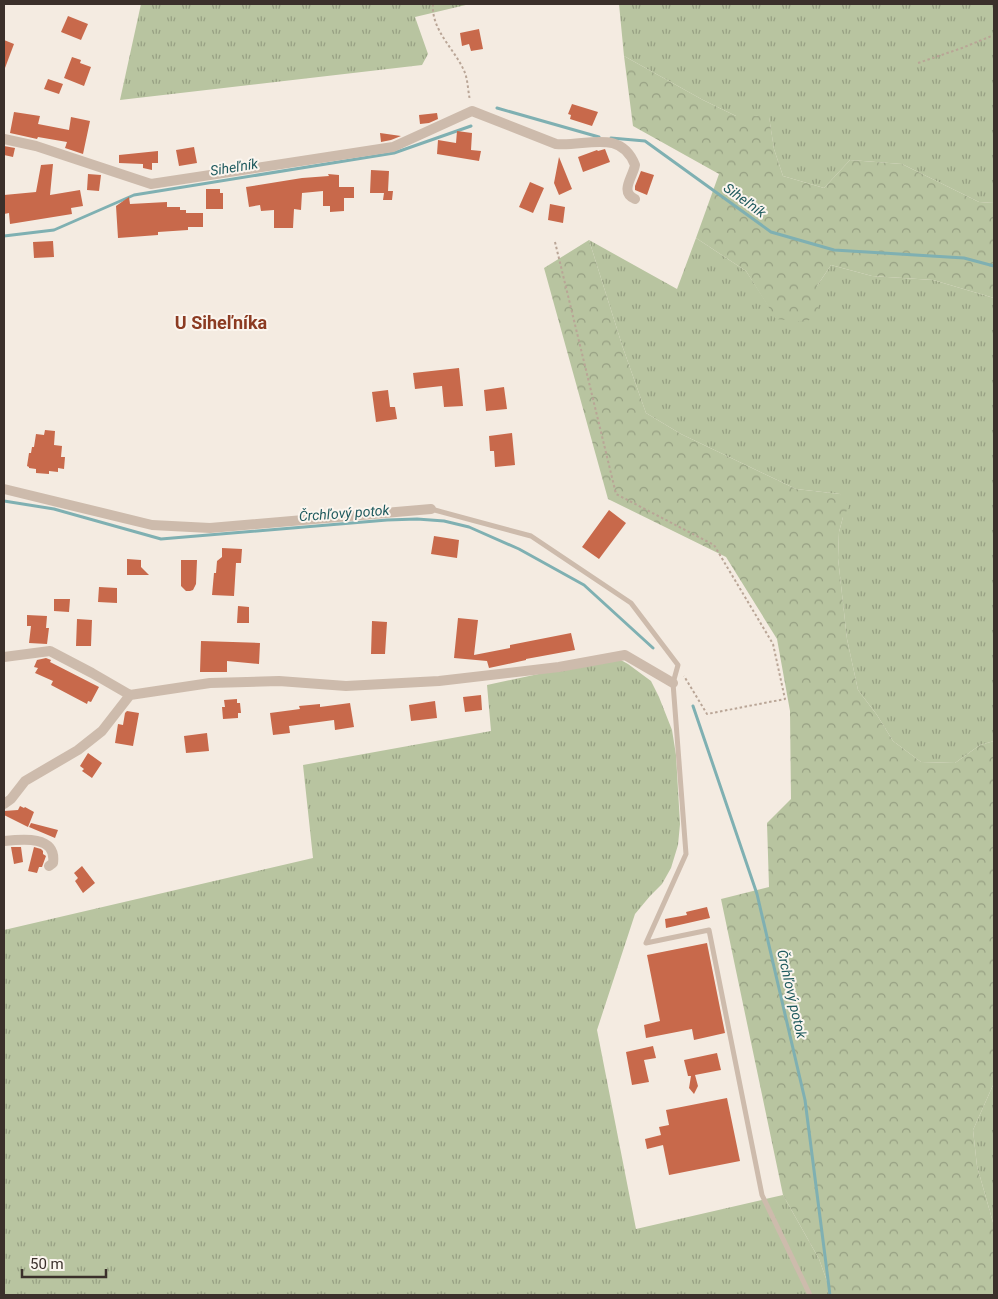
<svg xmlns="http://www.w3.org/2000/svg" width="998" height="1299" viewBox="0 0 998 1299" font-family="Roboto,sans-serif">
<defs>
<pattern id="grass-tufts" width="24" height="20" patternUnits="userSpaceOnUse" patternTransform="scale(1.25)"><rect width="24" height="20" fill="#b8c4a0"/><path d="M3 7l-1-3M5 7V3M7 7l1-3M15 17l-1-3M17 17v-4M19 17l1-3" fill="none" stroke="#97a083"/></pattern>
<pattern id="forest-crowns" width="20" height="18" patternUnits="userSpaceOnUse" patternTransform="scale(1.25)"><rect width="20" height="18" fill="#b8c4a0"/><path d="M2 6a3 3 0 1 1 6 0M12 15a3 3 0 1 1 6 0" fill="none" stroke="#97a083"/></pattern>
</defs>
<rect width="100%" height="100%" fill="#f4ebe1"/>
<path fill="url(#grass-tufts)" d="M 141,4 L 470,4 L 415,17 L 428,54 L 422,65 L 120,100 Z
M 619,4 L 994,4 L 994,203 L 979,202 L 902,164 L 850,160 L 824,188 L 783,176 L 774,149 L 769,117 L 736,116 L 703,100 L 624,56 Z
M 696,238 L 746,271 L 777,319 L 817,286 L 831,265 L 872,276 L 933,280 L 994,298 L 994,741 L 980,745 L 955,763 L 921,762 L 893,741 L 877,715 L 858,690 L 847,639 L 838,558 L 839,532 L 843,517 L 840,494 L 796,489 L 681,434 L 646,413 L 623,348 L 589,240 L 677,289 Z
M 619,659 L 628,664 L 651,681 L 659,697 L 672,730 L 676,755 L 680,824 L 678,845 L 671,868 L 662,884 L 650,896 L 635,914 L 597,1030 L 636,1229 L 783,1195 L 819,1259 L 832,1295 L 4,1295 L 4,930 L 313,858 L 303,765 L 491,731 L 487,685 L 595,662 Z
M 994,1083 L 994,1226 L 977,1166 L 973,1130 Z"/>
<path fill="url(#forest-crowns)" d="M 624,56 L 703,100 L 736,116 L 769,116 L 774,149 L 783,176 L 824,188 L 850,160 L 902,164 L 979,202 L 994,203 L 994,298 L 933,280 L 872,276 L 831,265 L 817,286 L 818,312 L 807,322 L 776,319 L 746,271 L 696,238 L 719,174 L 633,126 Z
M 589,240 L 623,348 L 646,413 L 681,434 L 796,489 L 840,494 L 849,507 L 843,517 L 839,532 L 838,558 L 847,639 L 858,690 L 877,715 L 893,741 L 921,762 L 955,763 L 980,745 L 994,741 L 994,1083 L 973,1130 L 977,1166 L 994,1226 L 994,1295 L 832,1295 L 819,1259 L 783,1195 L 721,899 L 769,887 L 767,823 L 791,799 L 790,711 L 777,639 L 726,557 L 608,499 L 544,268 Z"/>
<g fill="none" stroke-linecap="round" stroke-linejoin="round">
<path stroke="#7fb0b2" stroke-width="3" d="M 497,108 L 599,137
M 611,138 L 645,141 L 771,232 L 834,250 L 964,258 L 994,266
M 4,236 L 54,230 L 134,195 L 394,153 L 471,126
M 4,501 L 54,509 L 161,539 L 387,520 L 417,519 L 444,521 L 469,527 L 519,549 L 584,585 L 653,648
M 693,706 L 757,894 L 805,1100 L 830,1295"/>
</g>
<path fill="#c8694b" d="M 68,16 L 88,24 L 81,40 L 61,32 Z
M 479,29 L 483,49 L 471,51 L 469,44 L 462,46 L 460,33 Z
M 4,40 L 14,44 L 5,68 L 4,68 Z
M 72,57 L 81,60 L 80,63 L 91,67 L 84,86 L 64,78 Z
M 48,79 L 63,84 L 59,94 L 44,89 Z
M 572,104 L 598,112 L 592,126 L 570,119 L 571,115 L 568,114 Z
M 14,112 L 40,116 L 38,124 L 69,130 L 71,117 L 90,121 L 83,154 L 65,148 L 67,142 L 38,137 L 37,139 L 10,133 Z
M 437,113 L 438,119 L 429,123 L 420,124 L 419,115 Z
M 457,131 L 472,133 L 471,150 L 481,151 L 479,161 L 437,154 L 438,140 L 456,143 Z
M 380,133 L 401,136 L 391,140 L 381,142 Z
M 4,146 L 15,148 L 13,157 L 4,155 Z
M 194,147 L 197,163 L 179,166 L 176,150 Z
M 605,149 L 610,162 L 583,172 L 578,157 L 597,150 L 598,151 Z
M 158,151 L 158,163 L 152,163 L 152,170 L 143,168 L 143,164 L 119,163 L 119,155 Z
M 559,157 L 572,189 L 559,195 L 554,183 Z
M 53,164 L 50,195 L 80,190 L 83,206 L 71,208 L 72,214 L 10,224 L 9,213 L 4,214 L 4,195 L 36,192 L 41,165 Z
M 371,170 L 389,171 L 388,191 L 393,191 L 392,200 L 383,200 L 384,193 L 370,193 Z
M 641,171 L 654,175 L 647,195 L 635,190 L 635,186 Z
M 88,174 L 101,175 L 99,191 L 87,190 Z
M 328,174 L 339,175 L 339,187 L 354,187 L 354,198 L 344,198 L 344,211 L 330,212 L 330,206 L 323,206 L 323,191 L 302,193 L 301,210 L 294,209 L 293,228 L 274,228 L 274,210 L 261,211 L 260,205 L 249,207 L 246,187 L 302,178 L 329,176 Z
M 530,182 L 544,188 L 533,213 L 519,207 Z
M 206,189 L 220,189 L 220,193 L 223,193 L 223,209 L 206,209 Z
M 129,197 L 130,204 L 167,202 L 167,207 L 180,207 L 180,210 L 186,210 L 186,213 L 203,213 L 203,227 L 188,227 L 188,230 L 158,232 L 158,235 L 118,238 L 116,206 Z
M 550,204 L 565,207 L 563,223 L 548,220 Z
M 53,241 L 54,257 L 34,258 L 33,242 Z
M 459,368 L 463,406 L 444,407 L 442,386 L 415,389 L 413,373 Z
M 504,387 L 507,409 L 486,411 L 484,390 Z
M 388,390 L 390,407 L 395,407 L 397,419 L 376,422 L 372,392 Z
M 45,430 L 55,431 L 54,445 L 62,446 L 61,457 L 65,457 L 64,469 L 58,468 L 58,472 L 49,471 L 49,474 L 36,473 L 36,469 L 29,468 L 29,467 L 27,466 L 29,453 L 31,453 L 32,447 L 34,447 L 36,434 L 44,435 Z
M 512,433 L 515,465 L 495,467 L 494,451 L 490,451 L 489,436 Z
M 609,510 L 626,523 L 599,559 L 582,547 Z
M 434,536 L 459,540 L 457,558 L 431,554 Z
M 222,548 L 242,549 L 241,563 L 236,563 L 234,596 L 212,595 L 214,573 L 216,573 L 217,561 L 222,557 Z
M 127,559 L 141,560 L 141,567 L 149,575 L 127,575 Z
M 181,560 L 197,560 L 196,584 L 193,590 L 190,591 L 186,591 L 181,586 Z
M 99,587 L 117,588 L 117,603 L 98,602 Z
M 54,599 L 70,599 L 69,612 L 54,611 Z
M 238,606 L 249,607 L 249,623 L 237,623 Z
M 27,615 L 47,616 L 46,628 L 49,628 L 47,644 L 29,643 L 31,626 L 27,626 Z
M 458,618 L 478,620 L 474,655 L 510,648 L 510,645 L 571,633 L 575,650 L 526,659 L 526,660 L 489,668 L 487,661 L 454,658 Z
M 77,619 L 92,620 L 91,646 L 76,646 Z
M 372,621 L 387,622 L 385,654 L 371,654 Z
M 201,641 L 260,643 L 259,664 L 227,661 L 227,672 L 200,672 Z
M 46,658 L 51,660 L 50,662 L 99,687 L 91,702 L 88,701 L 87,704 L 51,685 L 53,681 L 35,673 L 38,668 L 34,667 L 37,660 Z
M 481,695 L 482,710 L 465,712 L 463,697 Z
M 237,699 L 237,703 L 240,703 L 241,713 L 238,713 L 238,718 L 223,719 L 222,707 L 225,707 L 224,700 Z
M 435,701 L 437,718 L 411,721 L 409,705 Z
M 350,703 L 354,727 L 335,730 L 334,720 L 289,726 L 290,733 L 273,735 L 270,713 L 300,709 L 299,706 L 320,704 L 320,707 Z
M 127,711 L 139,713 L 133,746 L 115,743 L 118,724 L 123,725 L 125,713 Z
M 207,733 L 209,751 L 186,753 L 184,736 Z
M 88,753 L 102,763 L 92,778 L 82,771 L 84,769 L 80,766 Z
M 20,806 L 24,808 L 25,807 L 34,812 L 28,827 L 4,815 L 4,811 L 18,810 Z
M 31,823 L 58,830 L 55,838 L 29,827 Z
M 11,847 L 21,847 L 23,862 L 14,864 Z
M 34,847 L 41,849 L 43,851 L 43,854 L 46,856 L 42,867 L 39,867 L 37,873 L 28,871 Z
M 82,866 L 95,883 L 83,893 L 75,881 L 78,878 L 74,873 Z
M 707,907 L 710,918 L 666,928 L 665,919 L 687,915 L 686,912 Z
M 707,943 L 725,1033 L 694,1040 L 692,1029 L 646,1038 L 644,1025 L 660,1021 L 647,955 Z
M 653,1046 L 656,1058 L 644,1060 L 649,1082 L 632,1085 L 626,1052 Z
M 717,1053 L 721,1070 L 695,1075 L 698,1086 L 694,1094 L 689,1088 L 691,1076 L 688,1076 L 684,1060 Z
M 727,1098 L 740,1161 L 669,1175 L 663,1145 L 647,1149 L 645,1139 L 661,1135 L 659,1127 L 669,1125 L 666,1110 Z"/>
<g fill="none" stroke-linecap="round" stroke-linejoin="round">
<path stroke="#b9a596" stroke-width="2" stroke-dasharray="2.5 2.5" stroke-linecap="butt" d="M 433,4 C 431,31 456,50 465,73 C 468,81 468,92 470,100
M 918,63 L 962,48 L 994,35
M 555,242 L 616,494 L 714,545 L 773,644 L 785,699 L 707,714 L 684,676"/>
<path stroke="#cdbbac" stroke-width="5" d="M 431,509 L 531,536 L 631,603 L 678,665 L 673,683 L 686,854 L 646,943 L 709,930 L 762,1195 L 810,1295"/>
<path stroke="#cdbbac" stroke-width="10" d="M 4,139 L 36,146 L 151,184 L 393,147 L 472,111 L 556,144 C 585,147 621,128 635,165 C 633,177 619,192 635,199
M 4,489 L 152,525 L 210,528 L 431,509
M 4,657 L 50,651 L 92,673 L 130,695 L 102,731 L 78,750 L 25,781 L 11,799 L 4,804
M 130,695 L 210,683 L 279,681 L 346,686 L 439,681 L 559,667 L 625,655 L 673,683
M 4,841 C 22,839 57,835 53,863 L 49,866"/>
</g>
<g text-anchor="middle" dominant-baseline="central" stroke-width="4" stroke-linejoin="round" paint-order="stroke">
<g font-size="14" font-style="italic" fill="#1f5a5e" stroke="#fbf5ee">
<text transform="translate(234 167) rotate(-9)">Siheľník</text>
<text transform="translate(745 200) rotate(36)">Siheľník</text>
<text transform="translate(344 513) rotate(-4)">Črchľový potok</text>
<text transform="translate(792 994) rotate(77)">Črchľový potok</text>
</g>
<g font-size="18" font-weight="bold" fill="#8c3b22" stroke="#fbf5ee">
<text x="221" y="322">U Siheľníka</text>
</g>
</g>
<rect width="998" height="1299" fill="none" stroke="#3b302b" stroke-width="10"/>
<path d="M22 1269v8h84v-8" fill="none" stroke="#3b302b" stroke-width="2.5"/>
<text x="30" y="1269" font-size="15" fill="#3b302b" stroke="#fbf5ee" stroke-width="4" paint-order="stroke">50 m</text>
</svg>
